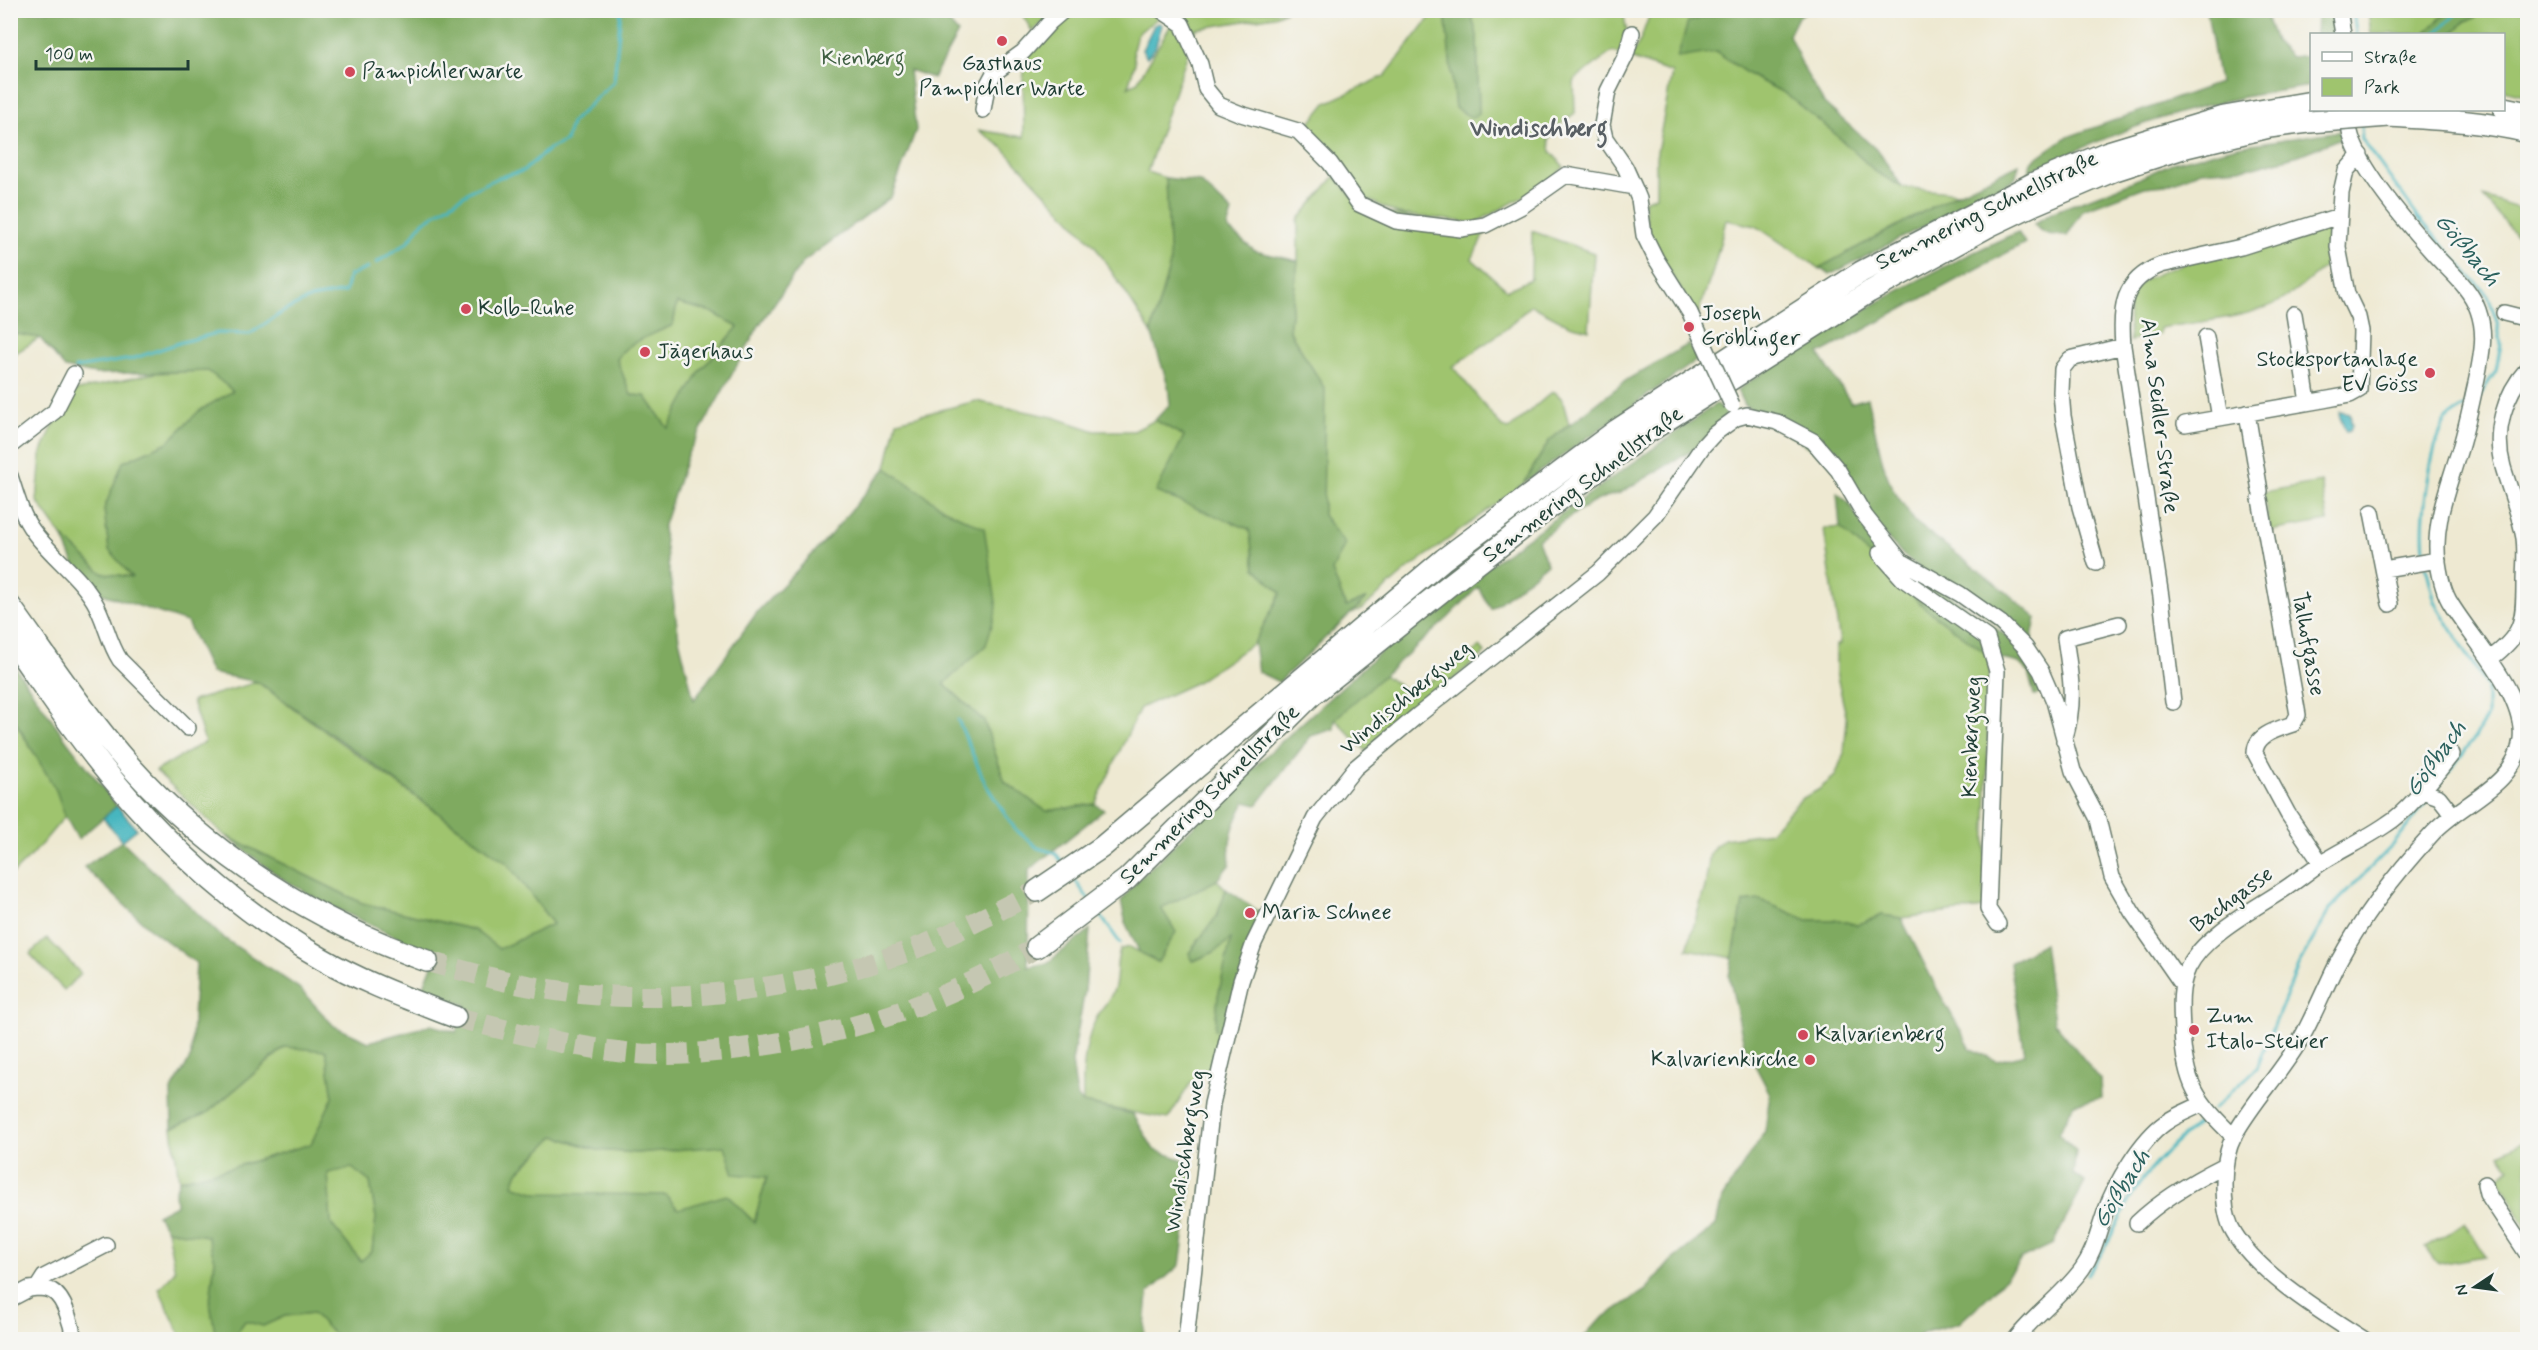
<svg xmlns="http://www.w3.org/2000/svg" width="2538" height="1350" viewBox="0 0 2538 1350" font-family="Mynerve,sans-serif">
<rect width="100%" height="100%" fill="#f6f6f2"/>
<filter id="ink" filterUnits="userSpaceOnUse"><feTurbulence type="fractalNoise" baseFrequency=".0167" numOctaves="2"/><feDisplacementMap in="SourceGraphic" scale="12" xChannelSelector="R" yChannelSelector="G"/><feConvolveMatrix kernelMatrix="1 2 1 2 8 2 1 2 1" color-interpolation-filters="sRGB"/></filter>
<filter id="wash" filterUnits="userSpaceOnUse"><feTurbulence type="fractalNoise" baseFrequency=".008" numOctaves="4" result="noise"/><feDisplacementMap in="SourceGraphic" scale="24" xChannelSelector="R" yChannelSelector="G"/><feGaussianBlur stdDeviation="1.35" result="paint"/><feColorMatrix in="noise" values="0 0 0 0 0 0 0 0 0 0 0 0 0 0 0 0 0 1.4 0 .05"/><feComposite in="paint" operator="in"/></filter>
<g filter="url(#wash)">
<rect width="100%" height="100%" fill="#eee9d2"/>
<path fill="#9fc46e" stroke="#5f8051" stroke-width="1.5" d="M 1071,10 L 1154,10 L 1163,14 L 1137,34 L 1133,50 L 1135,63 L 1128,87 L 1137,82 L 1172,23 L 1190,47 L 1147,172 L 1166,178 L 1170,264 L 1151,332 L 1095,246 L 1001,146 L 978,130 L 1024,137 L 1023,78 L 1028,53 Z
M 1020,11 L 1058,11 L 1032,31 Z
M 1170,11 L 1286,11 L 1275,16 L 1196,29 L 1194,35 Z
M 1432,11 L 1445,11 L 1455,108 L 1479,114 L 1477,35 L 1470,11 L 1623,11 L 1627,32 L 1623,55 L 1612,52 L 1574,80 L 1575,113 L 1558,126 L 1549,140 L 1551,152 L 1564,167 L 1545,185 L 1475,223 L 1398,214 L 1360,196 L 1305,129 L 1326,103 L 1385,76 L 1432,15 Z
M 1651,11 L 1727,11 L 1688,22 L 1715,52 L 1751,76 L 1784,93 L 1832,131 L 1876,172 L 1902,187 L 1958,193 L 1819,268 L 1756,226 L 1726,220 L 1713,271 L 1697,316 L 1649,238 L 1644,201 L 1656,196 L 1656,157 L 1672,73 L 1630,58 L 1640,41 Z
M 2368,11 L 2448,11 L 2424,34 L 2371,34 Z
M 2477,11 L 2527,11 L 2527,96 L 2504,90 L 2504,34 L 2452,34 L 2466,21 L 2475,18 Z
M 1335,176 L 1363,209 L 1483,231 L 1484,235 L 1472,259 L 1507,290 L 1531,279 L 1532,231 L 1594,253 L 1589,330 L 1569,325 L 1531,305 L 1507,328 L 1453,367 L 1502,427 L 1509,429 L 1551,393 L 1555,392 L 1562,399 L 1569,424 L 1549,441 L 1524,483 L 1407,570 L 1361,610 L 1354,612 L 1366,599 L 1346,607 L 1332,571 L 1344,544 L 1323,516 L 1324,389 L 1289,330 L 1298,261 L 1298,220 Z
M 2483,197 L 2527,211 L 2527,248 Z
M 2328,224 L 2333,232 L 2335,259 C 2318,271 2304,286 2287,297 C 2258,317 2196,322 2160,328 L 2160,334 L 2130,341 C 2129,324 2125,300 2136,287 C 2154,265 2294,233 2328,224 Z
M 677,303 L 712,312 L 738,327 L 701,370 L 668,429 L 645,396 L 631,395 L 617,360 C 621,344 659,332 673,325 Z
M 11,333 L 40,338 L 11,356 Z
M 209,371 L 233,391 L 199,411 L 168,442 L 123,462 L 104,509 L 109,550 L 133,577 L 102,573 L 62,536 L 37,501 L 41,454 L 52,428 L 74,391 L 155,373 Z
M 976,401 L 1053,417 L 1095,431 L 1134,431 L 1155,420 L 1184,436 L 1157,492 L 1249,529 L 1255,568 L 1281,593 L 1254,643 L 1195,683 L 1140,708 L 1095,804 L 1046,811 L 1005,782 L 984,721 L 944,683 L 986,645 L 984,529 L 944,509 L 886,468 L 897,421 Z
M 2321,482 L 2328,521 L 2270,531 L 2263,492 Z
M 1840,527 L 1925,608 L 1990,656 L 1984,908 L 1901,918 L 1882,915 L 1857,925 L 1839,920 L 1807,920 L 1760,900 L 1744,902 L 1733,958 L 1687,949 L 1705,887 L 1710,853 L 1715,846 L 1725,839 L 1770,832 L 1801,799 L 1818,790 L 1835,776 L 1844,753 L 1847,720 L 1836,672 L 1836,645 L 1840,644 L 1824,529 Z
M 1480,647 L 1485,653 L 1366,751 L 1335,719 L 1382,674 L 1409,692 L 1434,679 Z
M 257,682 L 508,864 L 553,924 L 499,949 L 474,930 L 362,903 L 224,835 L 156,771 L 205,742 L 192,701 Z
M 10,714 L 57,790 L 65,816 L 34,853 L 11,875 Z
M 1217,880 L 1226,889 L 1217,916 L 1189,953 L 1194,961 L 1214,952 L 1232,938 L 1218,996 L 1215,1029 L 1226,1035 L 1218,1065 L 1190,1084 L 1168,1119 L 1083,1103 C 1082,1077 1084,1045 1095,1021 C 1100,1010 1110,1001 1114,989 C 1119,976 1114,961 1121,949 L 1130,947 L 1158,962 L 1161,908 Z
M 47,938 L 81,974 L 64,990 L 30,954 Z
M 286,1047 L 326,1050 L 333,1097 L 311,1144 L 234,1167 L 179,1180 L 172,1128 L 207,1113 Z
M 555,1136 L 597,1150 L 636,1153 L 725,1145 L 767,1176 L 754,1222 L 727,1195 L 678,1210 L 536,1193 L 513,1185 L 518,1172 Z
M 2527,1139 L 2527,1230 L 2499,1178 L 2510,1169 L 2500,1154 Z
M 352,1168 L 370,1182 L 376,1218 L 372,1251 L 361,1261 L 331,1224 L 328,1172 Z
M 2465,1223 L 2485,1256 L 2438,1264 L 2425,1247 Z
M 167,1230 L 207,1235 L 215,1259 L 210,1302 L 216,1339 L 182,1339 L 159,1289 L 175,1271 Z
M 313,1313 L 339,1339 L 216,1340 L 234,1336 L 245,1321 L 263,1326 L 285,1316 Z"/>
<path fill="#7faa61" stroke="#4f744a" stroke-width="1.5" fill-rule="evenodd" d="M 938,10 L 958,33 L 933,78 L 909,70 L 916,130 L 891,197 L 803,262 L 760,324 L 687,455 L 663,528 L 679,639 L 694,700 L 758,611 L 827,539 L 886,468 L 944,509 L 984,528 L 997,608 L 986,645 L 944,684 L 984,721 L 1005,782 L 1046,811 L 1095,804 L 1104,810 L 1029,870 L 1028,967 L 1047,963 L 1090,930 L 1085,990 L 1072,1062 L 1077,1096 L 1083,1103 L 1133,1114 L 1154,1150 L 1184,1160 L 1193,1172 L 1180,1265 L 1148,1293 L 1144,1339 L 339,1340 L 313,1313 L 285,1316 L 263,1326 L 245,1321 L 234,1336 L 216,1339 L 210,1302 L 215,1260 L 207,1236 L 167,1230 L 157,1215 L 176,1205 L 175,1192 L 179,1180 L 234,1167 L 311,1144 L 333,1097 L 326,1051 L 285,1047 L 207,1113 L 172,1128 L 171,1091 L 191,1057 L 196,963 L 149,928 L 84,867 L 122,841 L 222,937 L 299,988 L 334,1026 L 369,1042 L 431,1025 L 456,1032 L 466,1005 L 422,990 L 436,956 L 323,902 L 283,879 L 224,835 L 362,903 L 474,930 L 499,949 L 553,924 L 508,864 L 362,756 L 258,682 L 211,673 L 187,622 L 94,591 L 75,566 L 62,536 L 102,573 L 132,577 L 109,550 L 104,509 L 123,462 L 168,442 L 199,411 L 233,391 L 208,371 L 95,374 L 65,368 L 40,338 L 11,333 L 10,11 ZM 677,303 L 712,312 L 738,327 L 701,370 L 668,428 L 645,396 L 631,395 L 617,360 C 621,344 659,332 673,325 ZM 555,1136 L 597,1150 L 636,1153 L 725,1146 L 734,1174 L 767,1177 L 754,1222 L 727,1195 L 678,1209 L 666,1195 L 536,1193 L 513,1185 L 518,1172 ZM 352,1168 L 370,1182 L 376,1218 L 372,1251 L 361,1261 L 331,1224 L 328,1173 Z
M 1445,11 L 1470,11 L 1477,35 L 1479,114 L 1472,118 L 1455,108 Z
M 1727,11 L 1807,11 L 1798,17 L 1789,35 L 1806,73 L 1824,103 L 1879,152 L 1902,187 L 1876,172 L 1832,131 L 1784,93 L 1751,76 L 1716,52 L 1677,58 L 1688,22 Z
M 2207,11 L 2264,11 L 2275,41 L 2291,57 L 2311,55 L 2311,86 C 2287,90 2263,93 2239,98 C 2166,112 2095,141 2028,172 L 2031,162 L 2065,138 L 2219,83 Z
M 2334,11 L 2336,34 L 2316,34 L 2317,15 Z
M 2448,11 L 2477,11 L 2475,18 L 2465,21 L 2452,34 L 2424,34 Z
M 2340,131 L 2341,138 L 2299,155 L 2254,167 L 2201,171 L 2166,185 L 2145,187 L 2083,210 L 2067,236 C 2053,235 2043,236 2034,224 L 2053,212 L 2129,183 L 2172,163 L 2238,146 Z
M 2019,164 L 2016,178 L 1830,275 L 1819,268 L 1958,193 Z
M 1166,178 L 1200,182 L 1232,212 L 1227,228 L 1255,251 L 1298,261 L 1289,330 L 1325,389 L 1323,515 L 1345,544 L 1332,571 L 1346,607 L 1367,598 L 1279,682 L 1258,672 L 1254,643 L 1281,593 L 1255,568 L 1249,529 L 1156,492 L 1184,436 L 1155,420 L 1170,404 L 1168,385 L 1151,332 L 1170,264 Z
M 2018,232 L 2025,243 L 1819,354 L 1851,403 L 1867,398 L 1884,467 L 1892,488 L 1915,522 L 2005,591 L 2036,618 L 2030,648 L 1904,556 L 1884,534 L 1842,469 L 1744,405 L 1737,390 C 1825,330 1920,275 2018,232 Z
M 1689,344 L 1697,360 L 1524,483 L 1549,441 L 1628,379 Z
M 1716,404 L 1726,412 L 1725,419 L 1695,449 L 1620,493 C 1591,498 1562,523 1538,540 L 1547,564 L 1491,609 L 1478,587 L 1448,618 L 1335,719 L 1334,729 L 1311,736 L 1257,805 L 1245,802 C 1234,823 1227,839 1230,864 L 1217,880 L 1161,908 L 1176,932 L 1158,962 L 1140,953 L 1126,924 L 1121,901 L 1138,880 L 1268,754 L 1400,634 L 1471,578 Z
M 1837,493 L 1848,502 L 1876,545 L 1885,548 L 2005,635 C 2023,653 2033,670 2043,693 L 2034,695 L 2028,672 L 2019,663 L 1990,656 L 1925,608 L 1840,527 Z
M 10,660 L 67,741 L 117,806 L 78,839 L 65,816 L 56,790 L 11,714 Z
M 1226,889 L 1264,915 L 1226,1035 L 1215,1029 L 1218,996 L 1231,939 L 1214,952 L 1193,961 L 1189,953 L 1217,916 Z
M 1760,900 L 1807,920 L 1839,920 L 1857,925 L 1882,915 L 1901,918 L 1936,987 L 1971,1049 L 1997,1061 L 2025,1054 L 2010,963 L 2044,943 L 2054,1022 L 2100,1079 L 2101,1098 L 2074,1104 L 2058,1133 L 2076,1151 L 2073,1174 L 2085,1182 L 2053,1244 L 2021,1259 L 1993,1292 L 1959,1323 L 1925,1332 L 1914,1339 L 1582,1339 L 1598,1321 L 1646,1290 L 1671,1261 L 1716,1225 L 1722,1198 L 1765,1131 L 1770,1094 L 1744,1044 L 1729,976 L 1743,902 Z"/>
<path fill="#47b6bf" stroke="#337a7a" stroke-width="1.5" d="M 1159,23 L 1162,25 L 1155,48 L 1147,57 L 1142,50 L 1154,25 Z
M 2340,412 L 2350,414 L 2352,426 L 2350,431 L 2346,432 L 2339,415 Z
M 117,806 L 137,829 L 122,841 L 103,818 Z"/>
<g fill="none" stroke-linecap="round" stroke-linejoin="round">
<path stroke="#47b6bf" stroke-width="3" d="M 2353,10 L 2356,34
M 2435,34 L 2460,10
M 2361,126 L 2362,139 L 2418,217 L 2488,296 L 2497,322 L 2501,344 L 2496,371 L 2480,395
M 376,263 L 408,242 L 423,222 L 472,190 L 500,177 L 523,171 L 549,149 L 566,141 L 571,123 L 614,81 L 621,10
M 75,368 L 132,359 L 182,342 L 218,333 L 250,334 L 284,311 L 311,298 L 345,292 L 349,276 L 368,268
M 2425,558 C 2419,523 2429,451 2446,420 C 2450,414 2459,410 2465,406
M 2426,567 L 2435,602 L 2487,687 L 2487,716 L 2474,739 L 2435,789
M 958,720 L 986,785 L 1015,829 L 1038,848 L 1055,853 L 1063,863
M 1072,876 L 1089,900
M 1098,912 L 1120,943
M 2213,1109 L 2257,1068 L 2298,966 L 2330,909 L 2393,845 L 2428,799
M 2087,1274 C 2109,1248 2119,1214 2138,1186 C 2156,1159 2182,1138 2206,1116"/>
</g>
</g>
<g filter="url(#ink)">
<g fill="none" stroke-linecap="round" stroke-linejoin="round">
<path stroke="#c5c7b2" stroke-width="21" stroke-dasharray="21 10" stroke-linecap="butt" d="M 427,961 C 471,973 515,985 560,991 C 668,1006 798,990 900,954 C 948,937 992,914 1037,891
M 455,1017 C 517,1033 578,1049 642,1054 C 678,1056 716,1052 751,1047 C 856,1033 947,1001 1037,947"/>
<g stroke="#67796b" stroke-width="18">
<path id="minor" d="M 1161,10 L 1182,24 L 1200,64 L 1206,89 L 1219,105 L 1241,114 L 1298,131 L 1330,163 L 1359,204 L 1396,221 L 1461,229 L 1485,225 L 1522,206 L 1566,175 L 1634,187
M 2339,10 L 2343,34
M 1632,33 L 1626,55 L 1608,91 L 1602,125 L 1605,138 L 1625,167 L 1634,187 L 1639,199 L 1644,235 L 1656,259 L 1690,313 L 1705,346
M 983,110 L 987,86 L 994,73 L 1023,52 L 1050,22 L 1064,10
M 2348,110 C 2349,117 2349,125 2350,132 C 2358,167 2408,225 2433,253 C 2449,271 2470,287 2478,310 C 2487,335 2481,358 2476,383 C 2470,409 2465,436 2456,461 C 2446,494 2433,527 2438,562 C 2440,576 2443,592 2451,604 C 2472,639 2526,695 2521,739 C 2515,787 2461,802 2433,833 C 2396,873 2363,915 2337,964 C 2325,988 2315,1013 2302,1037 C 2283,1071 2254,1100 2235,1134 C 2227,1149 2224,1167 2224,1184 C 2224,1198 2225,1214 2231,1227 C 2253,1271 2324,1314 2365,1340
M 2504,313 L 2528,319
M 2294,314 L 2308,402
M 2206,337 L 2220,418
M 2247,413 L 2260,491
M 2185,424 L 2323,400 L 2350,395 L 2359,390 L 2361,331 L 2358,317 L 2347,294 L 2338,247 L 2341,193 L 2346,171 L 2360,155
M 10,446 L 55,411 L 74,374
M 10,476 C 16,494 21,515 33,531 C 51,556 78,574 94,601 C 105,619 108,642 120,660 L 188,728
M 2260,499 L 2298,715 L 2293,724 C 2279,729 2255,734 2255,753 L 2288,814 L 2321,863
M 2372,512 L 2390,604
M 1880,553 L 1903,579 L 1987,638 L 1997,671 L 1988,909 L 1998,924
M 2096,563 L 2080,507 L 2063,416 L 2061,392 L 2062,369 L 2070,359 L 2123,346
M 2384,569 L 2438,560
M 2490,659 C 2522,635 2524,623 2524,584 C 2524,569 2526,553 2524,538 C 2520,514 2510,491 2503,467 C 2493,432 2504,395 2528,368
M 2173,702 L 2161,597 L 2123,346 C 2120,308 2122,280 2161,265 L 2241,247 L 2339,216
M 2064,741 C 2076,701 2071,679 2065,638 L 2119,624
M 2422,791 L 2439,797 L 2453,815
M 2234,1137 C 2197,1101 2184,1084 2182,1030 C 2181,1008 2179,988 2188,968 C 2204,935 2253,910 2283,890 C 2297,881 2310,870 2324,861 C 2345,848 2367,838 2387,824 C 2410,810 2435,775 2452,754
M 2485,1184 L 2487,1193 L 2528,1255
M 2137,1223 C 2162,1199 2193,1181 2225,1165
M 37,1288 C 41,1288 48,1289 52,1291 C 65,1298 72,1326 74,1340
M 10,1299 L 29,1289 L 37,1288 L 44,1277 L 106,1245
M 1186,1340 L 1212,1104 L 1241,981 L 1254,943 L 1315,818 L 1355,768 L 1417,716 L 1598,573 L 1655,516 L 1703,446 L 1714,434 L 1736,418 L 1747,415 L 1777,422 L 1813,441 L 1838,470 L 1865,516 L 1901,561 L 1960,594 L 2001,623 L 2025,647 L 2041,671 L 2054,701 L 2073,771 L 2098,819 L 2112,877 L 2132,912 L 2182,984
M 2015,1340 C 2035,1314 2062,1296 2082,1269 C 2095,1251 2098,1231 2106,1210 C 2115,1183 2142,1139 2165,1123 C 2176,1115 2190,1110 2202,1104"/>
</g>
<g stroke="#67796b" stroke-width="24">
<path id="highway" d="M 2504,108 L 2528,113
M 2389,116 C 2436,119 2482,121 2528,132
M 10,606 C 49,660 86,716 130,766 C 211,856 314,921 427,961
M 10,639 C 44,687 77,737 115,782 C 174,852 242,913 321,958 C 364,983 409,999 455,1017
M 1037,891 L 1102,847 L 1444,559 L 1617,430 L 1861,272 L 2034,183 L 2108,152 L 2224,117 L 2312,102
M 1037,947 L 1127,879 L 1313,694 L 1447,587 L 1643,435 L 1869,292 L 1989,226 L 2035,204 L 2115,170 L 2186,147 L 2269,127 L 2309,122"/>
</g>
<use href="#minor" stroke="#fff" stroke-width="15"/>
<use href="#highway" stroke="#fff" stroke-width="21"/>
<g stroke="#67796b" stroke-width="18" stroke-linecap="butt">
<path id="minor-bridge" d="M 1705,346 L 1732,405"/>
</g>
<g stroke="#67796b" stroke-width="24" stroke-linecap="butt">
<path id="highway-bridge" d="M 2309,122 L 2389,116"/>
</g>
<use href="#minor-bridge" stroke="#fff" stroke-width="15"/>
<use href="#highway-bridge" stroke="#fff" stroke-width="21"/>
</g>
</g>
<g fill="#d1495b" stroke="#f6f6f2" stroke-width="2">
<circle cx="1002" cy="41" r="6"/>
<circle cx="350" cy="72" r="6"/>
<circle cx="466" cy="309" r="6"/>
<circle cx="1689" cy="327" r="6"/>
<circle cx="645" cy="352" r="6"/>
<circle cx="2430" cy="373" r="6"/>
<circle cx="1250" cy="913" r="6"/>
<circle cx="2194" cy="1030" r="6"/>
<circle cx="1803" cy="1035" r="6"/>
<circle cx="1810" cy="1060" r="6"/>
</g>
<g text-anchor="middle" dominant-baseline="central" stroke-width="5" stroke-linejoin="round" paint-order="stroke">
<g font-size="22" fill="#3f5f42" stroke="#f6f6f2">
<text x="863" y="59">Kienberg</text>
</g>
<g font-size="22" fill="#1f3d34" stroke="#f6f6f2" text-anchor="start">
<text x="1002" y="64" text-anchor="middle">Gasthaus<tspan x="1002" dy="25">Pampichler Warte</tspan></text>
<text x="362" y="72">Pampichlerwarte</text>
<text x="478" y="309">Kolb-Ruhe</text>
<text x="1701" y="314">Joseph<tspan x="1701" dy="25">Gröblinger</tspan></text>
<text x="657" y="352">Jägerhaus</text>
<text x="2418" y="360" text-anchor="end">Stocksportanlage<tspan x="2418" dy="25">EV Göss</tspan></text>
<text x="1262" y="913">Maria Schnee</text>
<text x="2206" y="1017">Zum<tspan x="2206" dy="25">Italo-Steirer</tspan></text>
<text x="1815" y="1035">Kalvarienberg</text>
<text x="1798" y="1060" text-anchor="end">Kalvarienkirche</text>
</g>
<g font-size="22" fill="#1f3d34" stroke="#f6f6f2">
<text transform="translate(1987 211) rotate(-26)">Semmering Schnellstraße</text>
<text transform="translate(2159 416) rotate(83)">Alma Seidler-Straße</text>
<text transform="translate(1583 485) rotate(-37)">Semmering Schnellstraße</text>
<text transform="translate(2308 644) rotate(80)">Talhofgasse</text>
<text transform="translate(1406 698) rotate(-40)">Windischbergweg</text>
<text transform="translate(1972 737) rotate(-88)">Kienbergweg</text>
<text transform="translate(1210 795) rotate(-45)">Semmering Schnellstraße</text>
<text transform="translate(2232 900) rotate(-36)">Bachgasse</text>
<text transform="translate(1186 1151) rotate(-81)">Windischbergweg</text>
</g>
<g font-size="24" font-weight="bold" fill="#585f64" stroke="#f6f6f2">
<text x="1539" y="129">Windischberg</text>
</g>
<g font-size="24" font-style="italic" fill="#2b615e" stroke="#f6f6f2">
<text transform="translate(2467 250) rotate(50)">Gößbach</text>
<text transform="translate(2436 759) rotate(-54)">Gößbach</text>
<text transform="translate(2122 1189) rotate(-58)">Gößbach</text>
</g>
</g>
<rect width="2538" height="1350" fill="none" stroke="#f6f6f2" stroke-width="36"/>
<rect x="2310" y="33" width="195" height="78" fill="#f6f6f2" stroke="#a0aca6" stroke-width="1.5"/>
<rect x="2322" y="52" width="30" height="9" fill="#ffffff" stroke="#a0aca6" stroke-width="1.5"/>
<text x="2364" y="63" font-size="18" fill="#1f3d34">Straße</text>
<rect x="2322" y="78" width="30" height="18" fill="#9fc46e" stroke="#a0aca6" stroke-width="1.5"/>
<text x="2364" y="93" font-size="18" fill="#1f3d34">Park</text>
<g transform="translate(2475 1287) rotate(257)" stroke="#f6f6f2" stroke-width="4.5" paint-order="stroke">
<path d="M0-4.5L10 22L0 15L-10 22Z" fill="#1f3d34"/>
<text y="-9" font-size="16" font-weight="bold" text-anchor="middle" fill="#1f3d34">N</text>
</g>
<path d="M36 60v9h152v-9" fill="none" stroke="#1f3d34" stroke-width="3"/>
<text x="45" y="60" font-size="18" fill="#1f3d34" stroke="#f6f6f2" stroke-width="4.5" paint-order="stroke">100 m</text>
</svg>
